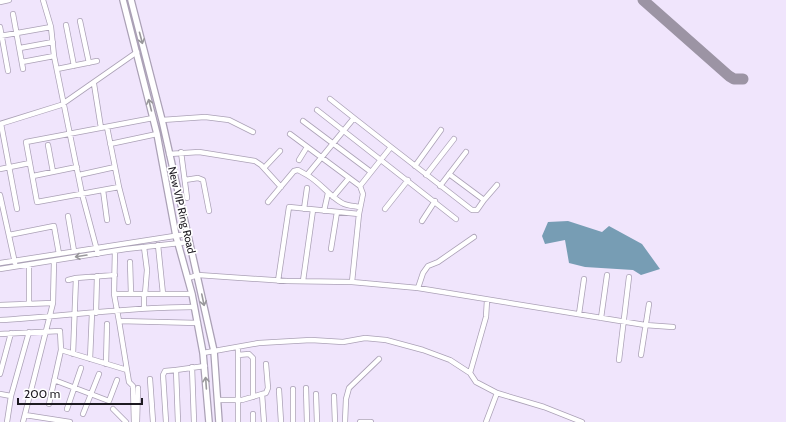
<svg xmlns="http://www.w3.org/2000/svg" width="786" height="422" viewBox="0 0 786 422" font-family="Cabin,sans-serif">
<rect width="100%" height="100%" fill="#f0e5fc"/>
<path fill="#779db4" d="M 568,221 L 602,232 L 609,226 L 642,244 L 660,269 L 641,275 L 633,270 L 585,267 L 569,263 L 565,240 L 545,244 L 542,236 L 548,222 Z"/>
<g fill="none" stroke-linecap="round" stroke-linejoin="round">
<path stroke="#9c94a4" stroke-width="11" d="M 643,0 L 729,76 L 734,79 L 743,79"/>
<g stroke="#aba1b6" stroke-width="6">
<path id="minor" d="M 43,0 L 51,27 L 54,56 L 82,194 L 98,254
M 0,2 L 9,0
M 13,14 L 23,69
M 80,21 L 89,63
M 66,25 L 74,66
M 0,27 L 8,71
M 0,36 L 51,27
M 20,48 L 53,42
M 22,62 L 54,56
M 57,69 L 97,61
M 94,84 L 101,128
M 330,99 L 354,118
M 317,110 L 456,219
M 162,120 L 205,117 L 229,120 L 253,132
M 303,121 L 371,172
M 0,124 L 61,105 L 137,52
M 1,124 L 17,209
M 107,127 L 119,187 L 128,222
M 290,134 L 360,186
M 110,144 L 157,134
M 48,145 L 53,172
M 181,152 L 187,198
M 169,154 L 199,152 L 255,161 L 261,165 L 281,187
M 299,160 L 307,147
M 415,166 L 441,130
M 264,168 L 280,151
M 0,169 L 30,163
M 449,174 L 484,200 L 497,185
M 79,175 L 115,167
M 426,175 L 454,139
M 33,176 L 77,167
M 185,180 L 198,178 L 203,180 L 209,211
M 440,186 L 466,152
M 119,187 L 37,202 L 26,142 L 153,118
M 103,190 L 107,220
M 0,195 L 15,263
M 333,197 L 349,178
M 268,202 L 294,171 L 298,170 L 307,175
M 360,207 C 355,206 347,206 342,203 C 328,195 321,183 307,175 L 354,118 L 391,147
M 304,209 L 307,188
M 385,209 L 408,180
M 324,211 L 328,193
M 68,216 L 74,251
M 422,221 L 435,201
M 9,235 L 54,226 L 59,254
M 158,245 L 163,294
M 144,247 L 147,270 L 145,294
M 331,249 L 337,212
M 130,262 L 131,294
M 0,263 L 187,234
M 29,268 L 29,304
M 0,269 L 126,249 L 189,242
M 188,278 L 198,275 L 287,281 L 352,282 L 418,288 L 645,325 L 673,327
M 68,280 L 76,278
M 278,281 L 289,207 L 359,214 L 363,194 L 360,186 L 391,147 L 472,210 L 477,210 L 484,200
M 303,281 L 313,210
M 352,282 L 359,214
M 418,288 L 423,273 L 428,266 L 438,262 L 474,237
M 114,294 L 115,251
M 0,305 L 53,303
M 144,308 L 144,294
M 96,313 L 97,276
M 579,314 L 584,279
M 601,318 L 607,275
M 0,320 C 65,316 129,307 194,307
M 119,321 L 114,294 L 192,294
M 0,334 L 60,331 L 61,350 L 127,370 L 119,321 L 198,323
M 203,353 L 259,343 L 311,340 L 343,342 L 365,338 L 386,340 L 423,350 L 450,360 L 470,373 L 486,317 L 487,300
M 73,354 L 76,278 L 115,275
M 238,355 L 249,354 L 253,358 L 253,397
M 641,355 L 649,304
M 90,359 L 92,313
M 619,360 L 629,277
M 106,364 L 107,324
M 192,367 L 194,422
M 127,370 L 129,382 L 133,386 L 134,422
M 470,373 L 476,382 L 497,393
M 0,374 L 11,333
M 150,379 L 153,422
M 54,380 L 109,401 L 117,380
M 306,388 L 307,422
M 293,389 L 293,422
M 279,390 L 281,422
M 0,394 L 11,396 L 29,332
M 262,394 L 266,393 L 268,388 L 266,364
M 316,394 L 317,422
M 334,396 L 335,422
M 219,400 L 242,400 L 262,394 L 264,422
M 49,404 L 61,350
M 67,409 L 81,368
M 113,409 L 126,422
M 83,414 L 99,374
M 253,414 L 253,422
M 25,415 L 70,422
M 7,422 L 11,396
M 23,422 L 53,303 L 54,261
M 137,422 L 138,388
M 166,422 L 163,375 L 165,371 L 176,370
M 178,422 L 176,370 L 205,366
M 238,422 L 238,347
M 345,422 L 346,399 L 349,388 L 379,359
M 360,422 L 371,422
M 486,422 L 497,393 L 544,407 L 582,422"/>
</g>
<g stroke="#aba1b6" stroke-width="8">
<path id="major" d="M 123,0 L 157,134 L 176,236 L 192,294 L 203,353 L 209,422
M 131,0 L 162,120 L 214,351 L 219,422"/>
</g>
<use href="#minor" stroke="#fff" stroke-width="4.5"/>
<use href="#major" stroke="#fff" stroke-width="5.5"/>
</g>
<defs><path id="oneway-shaft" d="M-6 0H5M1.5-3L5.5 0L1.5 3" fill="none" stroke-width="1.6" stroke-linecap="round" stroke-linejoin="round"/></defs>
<g stroke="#99989b">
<use href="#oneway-shaft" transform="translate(141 38) rotate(75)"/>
<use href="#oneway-shaft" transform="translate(150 105) rotate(-104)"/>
<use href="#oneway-shaft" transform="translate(81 256) rotate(171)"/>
<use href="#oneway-shaft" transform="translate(203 300) rotate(78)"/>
<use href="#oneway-shaft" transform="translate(206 383) rotate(-94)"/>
</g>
<g text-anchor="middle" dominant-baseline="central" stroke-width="3.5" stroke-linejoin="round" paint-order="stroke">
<g font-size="11" fill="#1d1a21" stroke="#fff">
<text transform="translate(182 210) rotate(77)">New VIP Ring Road</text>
</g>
</g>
<path d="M18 398v6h124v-6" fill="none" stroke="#1d1a21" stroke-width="2"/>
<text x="24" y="398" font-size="12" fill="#1d1a21" stroke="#ffffff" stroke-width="3" paint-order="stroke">200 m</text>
</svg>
